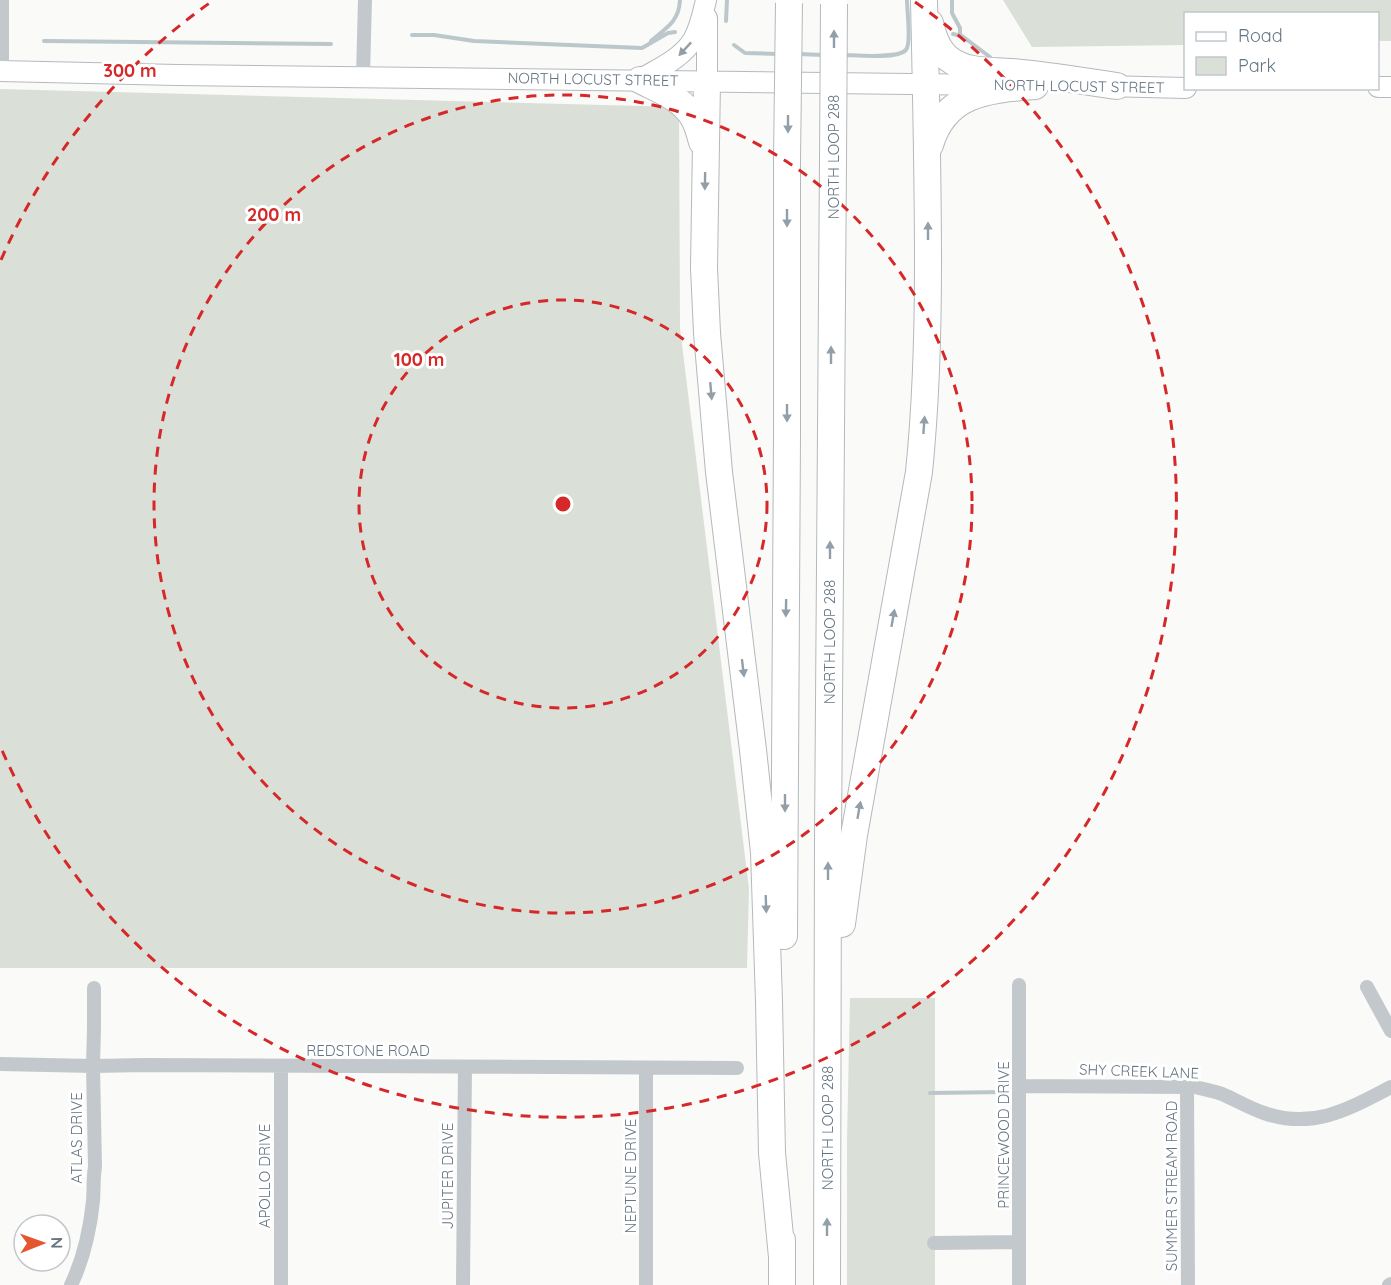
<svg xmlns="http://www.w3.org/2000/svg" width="1391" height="1285" viewBox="0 0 1391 1285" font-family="Quicksand,sans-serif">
<rect width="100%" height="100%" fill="#fafaf8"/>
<path fill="#dadfd7" d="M 1003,0 L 1391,0 L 1391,41 L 1378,41 L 1378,14 L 1186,14 L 1185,45 L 1032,47 Z
M 0,89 L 679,107 L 680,328 L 749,889 L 747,968 L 0,968 Z
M 850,998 L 935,998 L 935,1285 L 847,1285 L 847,1141 Z"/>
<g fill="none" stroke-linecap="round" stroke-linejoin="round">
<path stroke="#bbc7cb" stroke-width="4" d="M 952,0 L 952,13 L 960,28 L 960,35
M 726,21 L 727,0
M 953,34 L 962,36 L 990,57
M 412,35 L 434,35 L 474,41 L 642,48 L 668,33 L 675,32
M 44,41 L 331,44
M 651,41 C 666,28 679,22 680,0
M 734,45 L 745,53 L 779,54
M 798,54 L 824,55
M 843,55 C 855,55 903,60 907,48 C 911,39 907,11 907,0
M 930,1093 L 1005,1092"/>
<g stroke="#b3babf" stroke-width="22">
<path id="secondary" d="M 0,71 L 177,75 L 997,85
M 641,79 C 659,68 681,59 693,40 C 700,28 703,13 706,0
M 707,81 L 707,18
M 1104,86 L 1186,88
M 1378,87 L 1391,87"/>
</g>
<g stroke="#b4b9bd" stroke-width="28">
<path id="highway" d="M 930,23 C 933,36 938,51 949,59 C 967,73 991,70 1012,72 C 1047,75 1082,81 1117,86
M 640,80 C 659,90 684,99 694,119 C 698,126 700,135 702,142
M 707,81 L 704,268 L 707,333 L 719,472 L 753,750 L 764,852 L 769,1001 L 772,1153 L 782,1257
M 930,145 C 945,92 989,90 1035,86
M 842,924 L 854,835 L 919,472 C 926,403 928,333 928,264 C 928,176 926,88 924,0
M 784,936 L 787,436 L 787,160
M 782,1285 L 782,1240
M 827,1285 L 828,839 L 833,160"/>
</g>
<path stroke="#c3c8cc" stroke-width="14" d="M 2,71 L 2,0
M 363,76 L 365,0
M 1019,985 L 1019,1285
M 1367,987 L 1391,1031
M 0,1064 L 93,1066 L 145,1065 L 737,1068
M 1019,1086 L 1195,1087 C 1204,1089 1213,1091 1222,1094 C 1236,1100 1249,1108 1264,1113 C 1313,1130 1349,1109 1391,1087
M 1187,1087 L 1188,1285
M 934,1243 L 1019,1242
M 71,1285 C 84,1258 90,1230 93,1201 C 94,1189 93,1178 95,1167 L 93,1066 L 94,1028 L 94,988
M 281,1285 L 281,1067
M 463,1285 L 465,1067
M 646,1285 L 646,1068
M 1389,1285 L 1391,1284"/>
<use href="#secondary" stroke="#fff" stroke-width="20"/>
<use href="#highway" stroke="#fff" stroke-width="26"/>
<g stroke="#b4b9bd" stroke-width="28" stroke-linecap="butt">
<path id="highway-bridge" d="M 787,160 L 789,3
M 833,160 L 834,4"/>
</g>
<use href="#highway-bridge" stroke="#fff" stroke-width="26"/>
</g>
<defs><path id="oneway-solid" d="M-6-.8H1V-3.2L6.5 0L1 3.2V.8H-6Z" transform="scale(1.5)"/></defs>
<g fill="#939fa8">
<use href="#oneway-solid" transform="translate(834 39) rotate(-90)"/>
<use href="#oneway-solid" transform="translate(685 49) rotate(133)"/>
<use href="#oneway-solid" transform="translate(788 124) rotate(90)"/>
<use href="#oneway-solid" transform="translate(705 181) rotate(91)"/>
<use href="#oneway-solid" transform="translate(787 218) rotate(90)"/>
<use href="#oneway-solid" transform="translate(928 231) rotate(-90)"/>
<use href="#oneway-solid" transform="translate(831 355) rotate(-90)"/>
<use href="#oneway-solid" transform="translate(711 391) rotate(85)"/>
<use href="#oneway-solid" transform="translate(787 413) rotate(90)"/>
<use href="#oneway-solid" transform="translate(924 425) rotate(-86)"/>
<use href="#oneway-solid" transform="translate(830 550) rotate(-90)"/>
<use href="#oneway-solid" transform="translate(786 608) rotate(91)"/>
<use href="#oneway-solid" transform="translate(893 618) rotate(-80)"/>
<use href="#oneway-solid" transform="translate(743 668) rotate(83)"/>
<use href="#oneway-solid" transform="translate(785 803) rotate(90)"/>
<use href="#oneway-solid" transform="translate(859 810) rotate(-80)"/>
<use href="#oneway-solid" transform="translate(828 871) rotate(-90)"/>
<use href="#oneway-solid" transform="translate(766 904) rotate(88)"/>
<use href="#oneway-solid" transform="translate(827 1227) rotate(-90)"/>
</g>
<g fill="none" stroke="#d62828" stroke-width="3" stroke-dasharray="10 8">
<circle cx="563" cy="504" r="204"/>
<circle cx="563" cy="504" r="409"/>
<path d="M1 260A613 613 0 0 1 211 2M915 2A613 613 0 1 1 1 748"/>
</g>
<g text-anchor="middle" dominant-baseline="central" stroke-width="6" stroke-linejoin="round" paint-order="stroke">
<g font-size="15" fill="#657683" stroke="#fff">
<text transform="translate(593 79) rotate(1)">NORTH LOCUST STREET</text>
<text transform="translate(1079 86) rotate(1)">NORTH LOCUST STREET</text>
<text transform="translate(833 157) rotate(-90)">NORTH LOOP 288</text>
<text transform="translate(829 642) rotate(-90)">NORTH LOOP 288</text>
<text x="368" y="1050">REDSTONE ROAD</text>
<text transform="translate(1139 1071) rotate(2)">SHY CREEK LANE</text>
<text transform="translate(827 1128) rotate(-90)">NORTH LOOP 288</text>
<text transform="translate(1003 1135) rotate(-90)">PRINCEWOOD DRIVE</text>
<text transform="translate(76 1138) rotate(-90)">ATLAS DRIVE</text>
<text transform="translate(264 1176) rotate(-90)">APOLLO DRIVE</text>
<text transform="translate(447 1176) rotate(-90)">JUPITER DRIVE</text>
<text transform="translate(630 1176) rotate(-90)">NEPTUNE DRIVE</text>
<text transform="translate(1171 1186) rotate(-90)">SUMMER STREAM ROAD</text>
</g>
</g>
<circle cx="563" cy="504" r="9" fill="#d62828" stroke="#fff" stroke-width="3"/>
<g font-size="18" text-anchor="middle" font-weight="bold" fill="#d62828" stroke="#fff" stroke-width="6" stroke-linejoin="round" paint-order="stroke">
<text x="130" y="77">300 m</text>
<text x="274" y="221">200 m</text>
<text x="419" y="366">100 m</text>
</g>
<rect x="1184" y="12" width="195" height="78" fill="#ffffff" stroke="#c1c8cd" stroke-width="1.5"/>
<rect x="1196" y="32" width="30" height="9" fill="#ffffff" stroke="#c1c8cd" stroke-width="1.5"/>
<text x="1238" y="42" font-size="18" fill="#657683">Road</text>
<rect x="1196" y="57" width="30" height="18" fill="#dadfd7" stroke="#c1c8cd" stroke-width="1.5"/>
<text x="1238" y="72" font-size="18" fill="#657683">Park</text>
<g transform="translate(42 1243) rotate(89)"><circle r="28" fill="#ffffff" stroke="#c1c8cd" stroke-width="1.5"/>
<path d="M0-4.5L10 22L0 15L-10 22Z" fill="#e4572e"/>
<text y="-9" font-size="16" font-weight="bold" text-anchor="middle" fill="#657683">N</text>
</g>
</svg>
